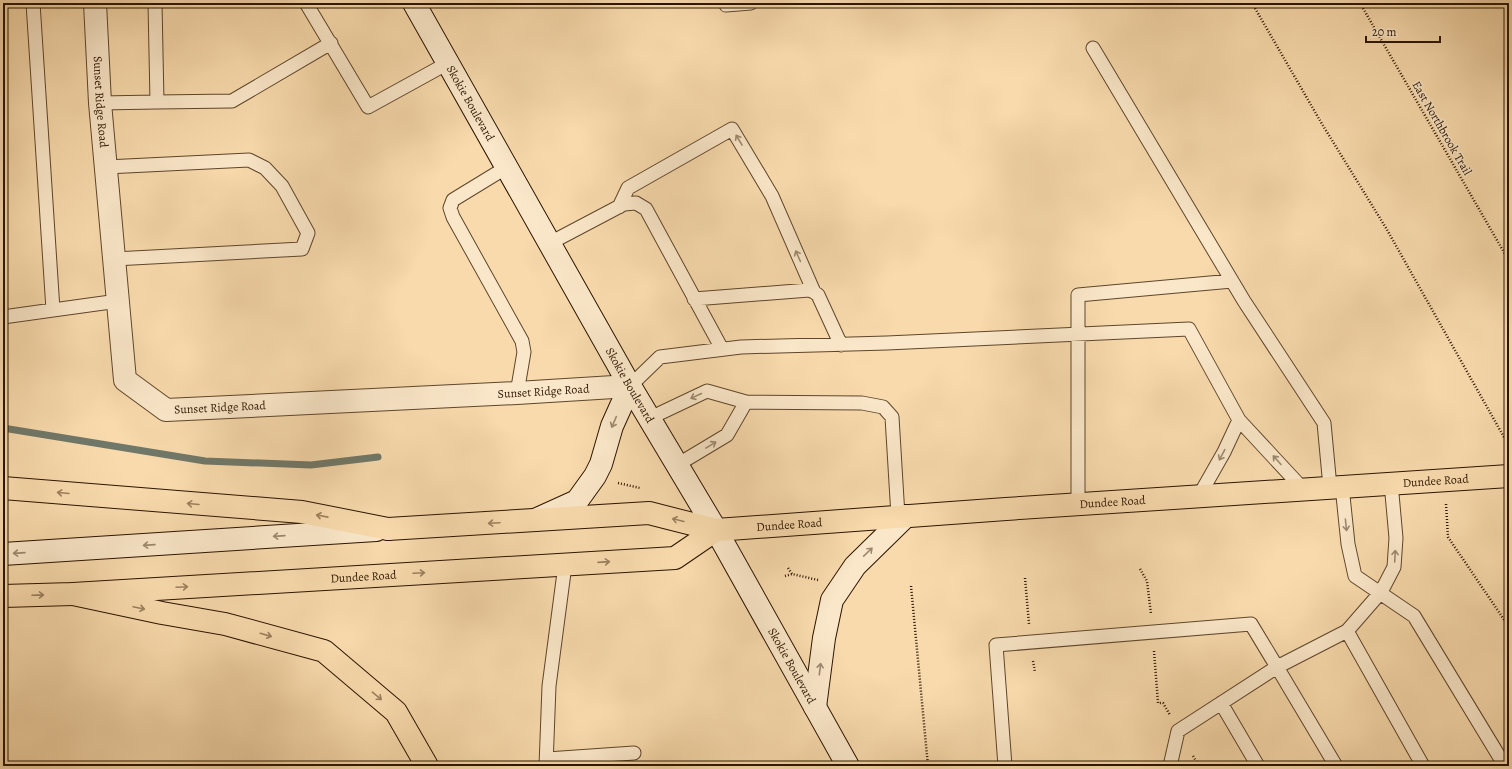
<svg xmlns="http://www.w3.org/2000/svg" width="1512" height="769" viewBox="0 0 1512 769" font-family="Alegreya,serif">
<rect width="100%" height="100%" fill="#f8daac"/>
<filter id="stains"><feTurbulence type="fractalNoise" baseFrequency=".005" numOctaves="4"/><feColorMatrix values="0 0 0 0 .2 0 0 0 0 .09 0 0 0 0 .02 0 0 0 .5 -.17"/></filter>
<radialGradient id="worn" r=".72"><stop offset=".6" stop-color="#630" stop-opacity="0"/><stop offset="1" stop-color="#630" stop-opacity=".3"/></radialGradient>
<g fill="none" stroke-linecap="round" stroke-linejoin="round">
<path stroke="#707869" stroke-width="7" d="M 3,428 L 205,461 L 311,465 L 378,457"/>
<g stroke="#5e462b" stroke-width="15">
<path id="service" d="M 33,3 L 53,310 L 118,301
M 155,3 L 157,102 L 232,101 L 331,43
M 306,3 L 368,107 L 448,63
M 725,3 L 726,5 L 751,3
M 1093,48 L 1244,301 L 1324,423 L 1330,487
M 100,103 L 157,102
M 106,167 L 249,160 L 265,168 L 282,186 L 308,233 L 302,249 L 114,259
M 507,167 L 453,200 L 450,208 L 453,217 L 522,341 L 524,352 L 517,393
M 619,207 L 628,188 L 732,129 L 772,196 L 814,292
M 550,243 L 624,204 L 636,203 L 646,209 L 722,349
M 694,299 L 809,290 L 814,292 L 818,295 L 841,345
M 3,317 L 53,310
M 630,386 L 660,357 L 741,347 L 887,343 L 1189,329 L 1239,420 L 1303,489
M 650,418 L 707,391 L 746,402 L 862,403 L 883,407 L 892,417 L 898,516
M 677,465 L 727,435 L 746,402
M 1342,486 L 1348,544 L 1355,576 L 1414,616 L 1505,766
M 1199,496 L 1224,452 L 1239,420
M 1078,504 L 1078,295 L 1232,281
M 1347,631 L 1423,766
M 1221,703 L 1258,766
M 547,759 L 634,753
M 546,766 L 549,686 L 565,565
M 1005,766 L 996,645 L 1251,624 L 1277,667 L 1347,631 L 1381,592 L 1394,567 L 1396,538 L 1391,483
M 1170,766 L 1178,731 L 1277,667 L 1336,766"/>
</g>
<g stroke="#5e462b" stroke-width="24">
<g id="minor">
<path id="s1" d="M 95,3 L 100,103 L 125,380 L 166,410 L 517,393 L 630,386"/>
</g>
</g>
<g stroke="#2b1400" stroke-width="24">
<g id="secondary">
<path id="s2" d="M 414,3 L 630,386 L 716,530 L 848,766"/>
<path d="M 535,520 L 577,501 L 595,476 L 601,464 L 612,426 L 630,386"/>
<path d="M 3,554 L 376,530"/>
<path d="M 815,707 L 824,638 L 832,600 L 855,566 L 906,516"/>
</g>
</g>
<g stroke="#2b1400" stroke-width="24">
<g id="primary">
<path id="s3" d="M 388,529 L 649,513 L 716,530 L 1006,509 L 1509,476"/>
<path id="s4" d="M 3,596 L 73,594 L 675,558 L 716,530"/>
</g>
</g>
<g stroke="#2b1400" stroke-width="24">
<path id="motorway" d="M 3,488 L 302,512 L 388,529
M 73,594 L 162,613 L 225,624 L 324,651 L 396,712 L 427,766"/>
</g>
<path stroke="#2b1400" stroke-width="2.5" stroke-dasharray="1 2" stroke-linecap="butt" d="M 1252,3 L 1322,124 L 1386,228 L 1509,446
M 1360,3 L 1509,261
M 618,483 L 640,488
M 1446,504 L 1448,537 L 1509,627
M 788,568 L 792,574
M 1140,569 L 1147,581 L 1151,614
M 785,576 L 792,574 L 818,580
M 1025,578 L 1029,624
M 911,586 L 928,766
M 1154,651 L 1158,703 L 1163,703 L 1170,715
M 1033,661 L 1035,672
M 1193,756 L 1199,766"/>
<use href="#service" stroke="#fae7c9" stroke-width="13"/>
<use href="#minor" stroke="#fae7c9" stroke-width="22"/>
<use href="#secondary" stroke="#fae7c9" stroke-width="22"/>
<use href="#primary" stroke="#f8daac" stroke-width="22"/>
<use href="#motorway" stroke="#f8daac" stroke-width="22"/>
</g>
<defs><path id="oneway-shaft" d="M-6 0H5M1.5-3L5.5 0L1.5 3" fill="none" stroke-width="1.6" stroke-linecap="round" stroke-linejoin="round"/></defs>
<g stroke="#9d886f">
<use href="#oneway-shaft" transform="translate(739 140) rotate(-121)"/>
<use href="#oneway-shaft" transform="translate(798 256) rotate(-114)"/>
<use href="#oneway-shaft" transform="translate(696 396) rotate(155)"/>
<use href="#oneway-shaft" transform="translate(614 422) rotate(113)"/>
<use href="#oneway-shaft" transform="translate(711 445) rotate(-31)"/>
<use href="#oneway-shaft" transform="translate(1222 455) rotate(118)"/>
<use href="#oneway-shaft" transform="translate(1277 460) rotate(-132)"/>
<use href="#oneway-shaft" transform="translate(1346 525) rotate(84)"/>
<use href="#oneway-shaft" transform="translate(279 536) rotate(176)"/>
<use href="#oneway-shaft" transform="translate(149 545) rotate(176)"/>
<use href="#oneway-shaft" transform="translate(868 552) rotate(-44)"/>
<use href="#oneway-shaft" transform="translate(19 553) rotate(176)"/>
<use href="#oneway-shaft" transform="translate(1395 556) rotate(-87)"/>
<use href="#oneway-shaft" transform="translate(820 669) rotate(-83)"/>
</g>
<g stroke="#9c815f">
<use href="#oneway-shaft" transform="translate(63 493) rotate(-175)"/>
<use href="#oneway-shaft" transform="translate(193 504) rotate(-175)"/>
<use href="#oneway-shaft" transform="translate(322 516) rotate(-169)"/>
<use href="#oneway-shaft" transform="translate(678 520) rotate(-166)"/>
<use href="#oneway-shaft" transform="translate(494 523) rotate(177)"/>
<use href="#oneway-shaft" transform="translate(604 562) rotate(-4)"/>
<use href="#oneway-shaft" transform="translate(419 573) rotate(-3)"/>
<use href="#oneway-shaft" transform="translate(182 587) rotate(-3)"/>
<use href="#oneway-shaft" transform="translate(38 595) rotate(-2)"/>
<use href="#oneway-shaft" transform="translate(139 608) rotate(12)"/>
<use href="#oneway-shaft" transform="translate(266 635) rotate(16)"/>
<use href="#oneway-shaft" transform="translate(377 696) rotate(40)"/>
</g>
<g text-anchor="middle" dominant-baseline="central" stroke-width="3" stroke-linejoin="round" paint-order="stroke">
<g font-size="12" fill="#2b1400" stroke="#fae7c9">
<text stroke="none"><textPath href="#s1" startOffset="99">Sunset Ridge Road</textPath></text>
<text stroke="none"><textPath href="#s2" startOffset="115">Skokie Boulevard</textPath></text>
<text transform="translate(1442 128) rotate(60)">East Northbrook Trail</text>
<text stroke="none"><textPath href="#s2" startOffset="439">Skokie Boulevard</textPath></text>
<text stroke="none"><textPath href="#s1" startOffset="807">Sunset Ridge Road</textPath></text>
<text stroke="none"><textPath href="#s1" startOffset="483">Sunset Ridge Road</textPath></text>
<text stroke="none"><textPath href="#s3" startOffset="1052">Dundee Road</textPath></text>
<text stroke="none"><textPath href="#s3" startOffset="728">Dundee Road</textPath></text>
<text stroke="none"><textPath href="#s3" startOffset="404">Dundee Road</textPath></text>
<text stroke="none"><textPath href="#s4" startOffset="361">Dundee Road</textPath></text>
<text stroke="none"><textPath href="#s2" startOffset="763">Skokie Boulevard</textPath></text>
</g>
</g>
<rect width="1512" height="769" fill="none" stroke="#f8daac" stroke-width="16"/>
<rect x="4" y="4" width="1504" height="761" fill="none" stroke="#2b1400" stroke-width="2"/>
<rect x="8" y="8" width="1496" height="753" fill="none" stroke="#2b1400"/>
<path d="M1366 36v6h74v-6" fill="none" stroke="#2b1400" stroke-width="2"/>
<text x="1372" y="36" font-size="12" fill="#2b1400" stroke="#fae7c9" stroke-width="3" paint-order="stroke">20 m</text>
<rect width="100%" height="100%" filter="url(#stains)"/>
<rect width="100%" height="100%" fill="url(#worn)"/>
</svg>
